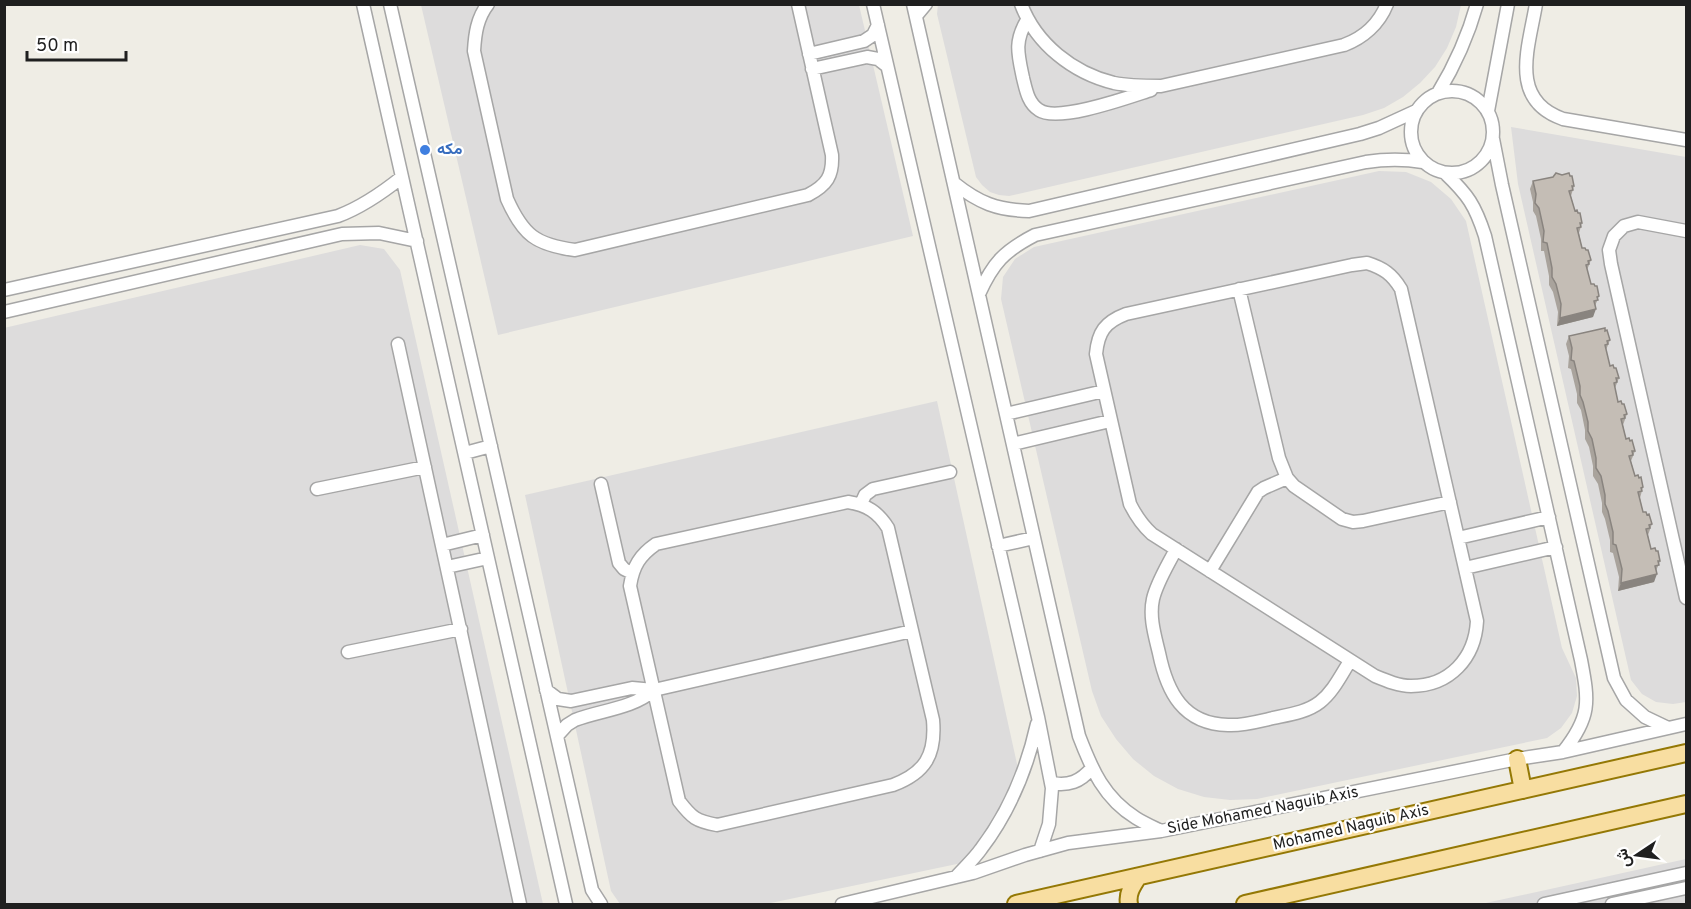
<svg xmlns="http://www.w3.org/2000/svg" width="1691" height="909" viewBox="0 0 1691 909" font-family="Overpass,Vazirmatn,sans-serif">
<rect width="100%" height="100%" fill="#efede5"/>
<path fill="#dddcdc" d="M 938,4 L 1461,5 L 1456,27 L 1447,48 L 1435,67 L 1420,83 L 1403,97 L 1384,108 L 1363,115 L 1009,196 L 999,195 L 990,192 L 982,185 L 976,177 L 937,14 Z
M 421,5 L 859,5 L 913,236 L 498,335 Z
M 1511,127 L 1686,157 L 1686,702 L 1673,704 L 1656,702 L 1642,694 L 1631,680 L 1518,184 Z
M 1379,171 L 1406,172 L 1431,182 L 1451,199 L 1466,221 L 1562,648 L 1576,678 L 1577,696 L 1572,713 L 1561,728 L 1547,738 L 1257,799 L 1230,800 L 1204,797 L 1178,789 L 1154,776 L 1133,759 L 1116,739 L 1101,716 L 1092,691 L 1001,299 L 1003,277 L 1015,259 L 1034,247 Z
M 360,245 L 384,249 L 400,270 L 543,904 L 5,904 L 4,328 Z
M 937,401 L 1019,773 L 1016,798 L 1008,821 L 994,842 L 976,860 L 766,904 L 620,904 L 611,891 L 525,495 Z
M 1686,859 L 1686,904 L 1481,904 L 1573,884 Z"/>
<g fill="none" stroke-linecap="round" stroke-linejoin="round">
<g stroke="#a6a6a6" stroke-width="15">
<path id="minor" d="M 363,4 L 566,904
M 390,4 L 592,890 L 601,904
M 488,4 C 477,18 475,34 474,51 L 507,199 C 523,235 536,245 575,250 L 808,195 C 827,185 833,176 832,155 L 798,4
M 873,4 L 1038,717 L 1052,788 L 1049,824 L 1040,851
M 913,4 L 1079,736 C 1092,770 1104,798 1136,818 C 1144,823 1153,827 1161,831
M 1021,4 C 1036,44 1073,73 1114,83 C 1129,86 1145,86 1161,86 L 1344,45 C 1363,38 1379,24 1387,4
M 1536,4 C 1529,47 1508,100 1563,119 L 1686,140
M 916,16 L 926,4
M 1027,20 C 1014,42 1018,54 1023,78 C 1026,90 1028,103 1039,110 C 1058,123 1129,97 1151,90
M 809,54 L 864,41 L 873,35 L 878,25
M 812,69 L 867,57 L 878,59 L 887,66
M1411 132a41 41 0 1 1 82 0a41 41 0 1 1-82 0Z
M 1438,93 C 1455,65 1468,36 1477,4
M 1488,111 L 1508,4
M 1493,139 L 1502,185 L 1614,678 L 1626,700 L 1645,717 L 1668,728
M 1445,173 C 1468,195 1475,205 1485,236 L 1581,660 C 1589,702 1591,717 1563,752
M 954,183 C 979,203 997,210 1029,211 L 1360,134 L 1379,128 L 1416,111
M 1686,231 L 1638,222 L 1624,226 L 1614,236 L 1609,250 L 1611,264 L 1686,598
M 1367,263 C 1383,268 1392,274 1401,289 L 1477,621 C 1475,658 1450,686 1411,686 C 1399,686 1387,681 1375,676 L 1152,534 C 1142,525 1136,516 1130,504 L 1096,354 C 1098,332 1105,322 1126,314 L 1352,265 Z
M 1239,289 L 1279,458 L 1287,478 L 1294,486 L 1342,519 L 1353,522 L 1363,521 L 1450,502
M 4,290 L 338,216 C 362,207 382,193 402,177
M 979,294 C 993,263 1004,251 1035,235 L 1366,162 C 1386,159 1404,159 1423,162
M 4,312 L 342,234 L 379,233 L 417,241
M 398,344 L 520,904
M 1006,414 L 1104,391
M 1013,444 L 1110,421
M 465,453 L 491,446
M 601,484 L 619,563 L 624,569 L 632,573
M 317,489 L 425,467
M 848,502 C 867,505 878,512 888,528 L 933,720 C 936,755 925,773 893,785 L 717,825 C 696,821 692,818 679,801 L 630,586 C 633,566 640,555 656,544 Z
M 861,504 L 865,495 L 873,489 L 950,472
M 1458,538 L 1549,517
M 442,545 L 483,535
M 998,546 L 1034,538
M 1176,549 C 1168,565 1157,582 1153,599 C 1149,617 1155,636 1159,653 C 1167,692 1183,724 1228,725 C 1241,726 1256,722 1269,719 C 1286,715 1306,713 1320,702 C 1333,692 1341,675 1350,661
M 447,567 L 488,558
M 1465,568 L 1556,547
M 1210,571 L 1258,492 L 1264,488 L 1287,478
M 348,652 L 461,629
M 546,690 L 558,699 L 571,701 L 632,688 L 654,690 L 912,631
M 557,736 L 567,725 L 575,720 C 601,710 632,709 654,690
M 1051,783 C 1069,786 1080,782 1092,768
M 956,877 C 964,868 974,859 981,849 C 1009,812 1027,769 1037,724
M 842,904 L 973,873 L 1025,855 L 1068,843 L 1161,831 L 1517,759 L 1563,752 L 1686,724
M 1544,904 L 1686,873
M 1612,904 L 1686,888"/>
</g>
<g stroke="#947805" stroke-width="20">
<path id="major" d="M 1517,759 L 1523,790
M 1016,904 L 1686,753
M 1129,904 C 1127,894 1132,886 1138,877
M 1245,904 L 1686,804"/>
</g>
<use href="#minor" stroke="#fff" stroke-width="12"/>
<use href="#major" stroke="#f8dea1" stroke-width="16"/>
</g>
<path fill="#a9a39c" d="M 1533,181 L 1574,186 L 1571,196 L 1575,211 L 1582,223 L 1579,233 L 1582,248 L 1591,260 L 1587,270 L 1591,284 L 1599,296 L 1595,306 L 1593,317 L 1557,326 L 1558,312 L 1553,292 L 1549,285 L 1549,276 L 1544,251 L 1541,251 L 1541,239 L 1536,216 L 1533,211 L 1533,202 L 1530,189 Z
M 1569,336 L 1610,340 L 1606,350 L 1610,366 L 1619,378 L 1615,388 L 1618,402 L 1622,404 L 1627,414 L 1623,425 L 1626,439 L 1635,451 L 1631,461 L 1635,476 L 1643,487 L 1640,498 L 1643,512 L 1647,515 L 1652,524 L 1648,535 L 1651,549 L 1660,561 L 1656,571 L 1654,582 L 1618,591 L 1619,577 L 1613,553 L 1610,552 L 1610,540 L 1605,519 L 1602,512 L 1602,503 L 1598,484 L 1593,476 L 1593,466 L 1589,447 L 1585,439 L 1585,430 L 1581,410 L 1577,403 L 1577,394 L 1571,369 L 1568,368 L 1569,356 L 1566,344 Z"/>
<path fill="#89847f" d="M 1596,309 L 1593,317 L 1557,326 L 1560,318 Z
M 1657,574 L 1654,582 L 1618,591 L 1621,583 Z"/>
<path fill="#c4bdb5" stroke="#89847f" stroke-width="1.5" d="M 1556,173 L 1562,175 L 1569,173 L 1570,176 L 1572,176 L 1574,186 L 1572,186 L 1573,190 L 1569,191 L 1575,211 L 1577,210 L 1578,213 L 1580,213 L 1582,223 L 1580,223 L 1581,227 L 1577,228 L 1582,248 L 1585,248 L 1586,250 L 1588,250 L 1591,260 L 1588,261 L 1589,264 L 1586,265 L 1591,284 L 1594,284 L 1595,286 L 1597,286 L 1599,296 L 1597,297 L 1598,300 L 1594,301 L 1596,309 L 1560,318 L 1561,304 L 1556,284 L 1552,277 L 1552,268 L 1547,243 L 1543,242 L 1544,231 L 1539,208 L 1535,203 L 1536,194 L 1533,181 L 1553,177 Z
M 1605,328 L 1605,331 L 1607,330 L 1610,340 L 1607,341 L 1608,344 L 1605,345 L 1610,366 L 1613,365 L 1614,368 L 1616,368 L 1619,378 L 1616,378 L 1617,382 L 1614,383 L 1618,402 L 1621,401 L 1622,404 L 1624,404 L 1627,414 L 1624,415 L 1625,418 L 1621,419 L 1626,439 L 1629,438 L 1630,441 L 1632,440 L 1635,451 L 1632,451 L 1633,455 L 1629,456 L 1635,476 L 1638,475 L 1639,478 L 1641,477 L 1643,487 L 1641,488 L 1642,491 L 1638,492 L 1643,512 L 1646,512 L 1647,515 L 1649,514 L 1652,524 L 1649,525 L 1650,528 L 1646,529 L 1651,549 L 1655,548 L 1656,551 L 1658,551 L 1660,561 L 1658,561 L 1659,565 L 1655,566 L 1657,574 L 1621,583 L 1622,569 L 1616,545 L 1613,544 L 1613,532 L 1608,511 L 1605,504 L 1605,495 L 1601,476 L 1596,468 L 1596,458 L 1592,439 L 1588,431 L 1588,422 L 1583,402 L 1580,395 L 1580,386 L 1574,361 L 1571,360 L 1572,348 L 1569,336 Z"/>
<circle fill="#3f7fe0" stroke="#fff" stroke-width="2" cx="425" cy="150" r="6"/>
<g text-anchor="middle" dominant-baseline="central" stroke-width="4.5" stroke-linejoin="round" paint-order="stroke">
<g font-size="16" font-weight="bold" fill="#366cbe" stroke="#fff" text-anchor="start">
<text x="437" y="150">مكه</text>
</g>
<g font-size="16" fill="#1f1f1f" stroke="#fff">
<text transform="translate(1263 811) rotate(-11)">Side Mohamed Naguib Axis</text>
<text transform="translate(1351 828) rotate(-13)">Mohamed Naguib Axis</text>
</g>
</g>
<rect width="1691" height="909" fill="none" stroke="#1f1f1f" stroke-width="12"/>
<g transform="translate(1637 855) rotate(257)" stroke="#ffffff" stroke-width="4.5" paint-order="stroke">
<path d="M0-4.5L10 22L0 15L-10 22Z" fill="#1f1f1f"/>
<text y="-9" font-size="16" font-weight="bold" text-anchor="middle" fill="#1f1f1f">ش</text>
</g>
<path d="M27 51v9h99v-9" fill="none" stroke="#1f1f1f" stroke-width="3"/>
<text x="36" y="51" font-size="18" fill="#1f1f1f" stroke="#ffffff" stroke-width="4.5" paint-order="stroke">50 m</text>
</svg>
